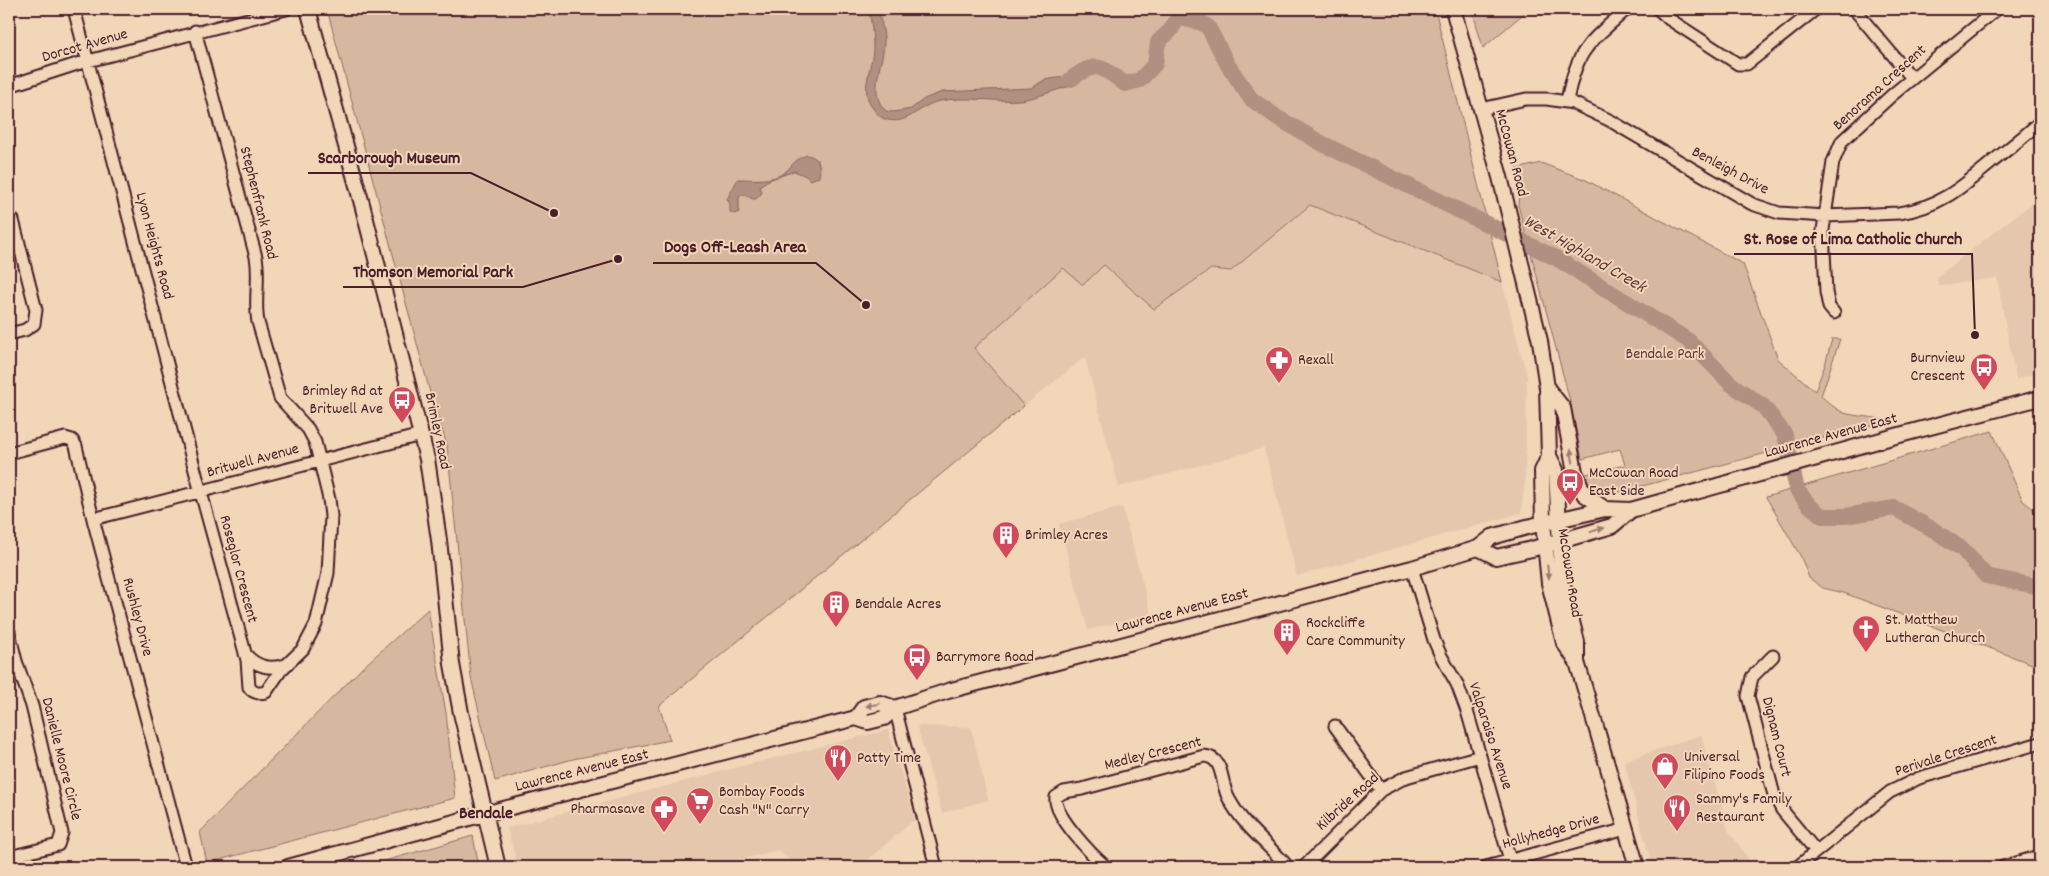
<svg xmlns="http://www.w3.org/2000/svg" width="2049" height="876" viewBox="0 0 2049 876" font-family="Dekko,sans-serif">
<rect width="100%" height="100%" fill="#f1d6b8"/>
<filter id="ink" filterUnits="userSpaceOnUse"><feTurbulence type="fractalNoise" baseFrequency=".02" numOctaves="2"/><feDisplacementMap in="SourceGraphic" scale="10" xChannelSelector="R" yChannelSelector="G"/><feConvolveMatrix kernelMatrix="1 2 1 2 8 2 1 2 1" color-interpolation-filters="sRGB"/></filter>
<g filter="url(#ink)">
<path fill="#e4c7ad" d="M 2040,197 L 2040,372 L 2016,379 L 1997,278 L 1939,286 L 1937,277 Z
M 1310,205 L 1502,282 L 1527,376 L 1525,478 L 1521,513 L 1297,576 L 1264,448 L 1119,487 L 1085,357 L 1024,406 L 974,348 L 1063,268 L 1104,265 L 1154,309 L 1211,269 L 1231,271 Z
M 1122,507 L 1151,614 L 1088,630 L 1059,524 Z
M 917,726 L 971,727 L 988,800 L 942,813 Z
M 888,730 L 915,819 L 859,867 L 798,867 L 778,850 L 711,867 L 518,867 L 507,828 L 750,764 Z
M 1701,735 L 1728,830 L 1754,867 L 1652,867 L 1624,761 Z"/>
<path fill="#d6b8a0" stroke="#906c66" d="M 327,9 L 1435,9 L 1502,282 L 1310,205 L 1231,271 L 1211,269 L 1154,309 L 1104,265 L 1083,285 L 1063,268 L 974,348 L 1024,406 L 659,706 L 670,740 L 573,759 L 495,781 L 471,677 L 447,445 L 431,396 Z
M 1472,9 L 1529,9 L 1483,48 Z
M 1541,163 L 1586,180 L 1743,264 L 1778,359 L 1815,391 L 1825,365 L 1832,339 L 1840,339 L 1821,396 C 1828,402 1835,409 1844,413 C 1857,417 1873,416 1887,421 L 1616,493 C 1598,497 1590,491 1586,474 L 1625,465 L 1620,449 L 1582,459 L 1570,401 L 1518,205 L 1520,185 L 1517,169 Z
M 1992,431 L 2023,501 L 2040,514 L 2040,667 L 1844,593 L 1823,588 L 1809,578 L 1801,557 L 1766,497 Z
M 428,609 L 446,713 L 455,798 L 207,863 L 200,832 L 362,668 Z
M 473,836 L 479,867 L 363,867 Z"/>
<path fill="#b19082" stroke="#88635f" d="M 868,9 L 878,9 C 880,19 884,29 884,40 C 885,62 866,92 886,111 L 894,112 L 911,109 L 924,99 L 942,92 L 1032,88 L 1044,80 L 1071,76 L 1071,86 C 1054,90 1037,98 1020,100 C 994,102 966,96 940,101 C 921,104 909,125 888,120 C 878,118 872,108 868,99 C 863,85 872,65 873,50 C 873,37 872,21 868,9 Z
M 807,155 C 820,157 821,167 819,177 L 810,180 L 806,176 L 794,171 C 783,176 768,178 760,186 L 762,193 L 756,199 C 748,200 747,191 739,197 L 739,212 L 735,214 L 730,212 L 730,204 L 727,199 L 738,179 C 753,179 772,182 785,172 C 793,165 796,158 807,155 Z"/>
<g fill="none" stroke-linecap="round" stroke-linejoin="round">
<path stroke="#88635f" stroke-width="2.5" d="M 1140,9 L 1149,12 L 1156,9
M 1173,9 L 1180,18"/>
<path stroke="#b19082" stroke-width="16" d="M 1071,79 C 1097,60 1101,66 1125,84 L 1140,80 L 1155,64 L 1158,42 L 1171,30 L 1177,19 L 1180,18 L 1202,23 L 1208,27 L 1228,65 L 1251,99 L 1278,118 L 1323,144 L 1556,258 L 1689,341 L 1731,384 L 1764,407 L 1785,435 L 1797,490 L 1809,505 L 1822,516 L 1845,516 L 1894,508 L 1934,530 L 1962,549 L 1986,576 L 2040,587"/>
<g stroke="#4a1f2b" stroke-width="15">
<path id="minor" d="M 74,9 L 197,478 L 247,660 L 249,687 C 253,693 258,694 266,692 L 281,670 L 303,649 L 316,624 L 328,573 L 331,516 L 329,499 L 315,442 L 308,429 L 280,398 L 258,322 C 254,301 260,279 256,257 L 195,31
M 1658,9 L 1669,19 L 1738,64 L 1747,64 L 1816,9
M 1854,9 L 1912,78
M 9,86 L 77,64 L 286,9
M 1567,101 C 1577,48 1589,43 1627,9
M 1481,109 L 1526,99 L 1547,99 L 1573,103 L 1609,120 L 1752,204 L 1779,213 L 1825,216 L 1899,213 C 1940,207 1962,187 1992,162 C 2008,149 2025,136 2040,122
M 9,216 L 13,220 L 36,310 L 34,324 L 25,330 L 9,334
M 1834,313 L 1829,307 L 1826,292 L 1823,230 L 1833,162 L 1842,141 L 1892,95 L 1997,9
M 9,453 L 65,438 L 72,440 L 76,446 L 93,519 L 186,867
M 93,519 L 421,435
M 1412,568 L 1434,640 L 1441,656 L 1457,684 L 1467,711 L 1510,860
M 9,632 L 16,661 L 32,706 L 62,833 L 58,845 L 9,857
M 245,654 C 257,667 269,670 286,665
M 1773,656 L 1752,677 L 1748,696 L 1774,795 L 1782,810 L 1816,851
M 895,708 L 936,867
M 1335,726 L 1381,790
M 1106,867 C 1092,855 1053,815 1056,797 L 1064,792 L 1082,789 L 1204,756 C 1225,757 1220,784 1229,799 C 1243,826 1268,844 1288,867
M 1304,867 L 1381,790 L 1406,777 L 1480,756
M 1486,867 L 1626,829
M 1797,867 L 1890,792 L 1919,778 L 2040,743
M 2003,867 L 2040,856"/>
</g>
<g stroke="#4a1f2b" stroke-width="18">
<path id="major" d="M 308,9 L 362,204 L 427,459 L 439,540 L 452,664 L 461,713 L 498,867
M 1453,9 L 1500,177 L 1540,341 L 1547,388 L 1549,456 L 1556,470 L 1562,581 L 1577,642 L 1577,662 L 1637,867
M 1547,388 L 1563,408 L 1575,472 L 1584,494 L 1605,509
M 1549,456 L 1542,471 L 1543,523 L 1549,583 L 1564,643 L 1577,662
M 1478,548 L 1496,557 L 1532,549 L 1612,526 L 1631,510
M 856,718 L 864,707 L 880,703 L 895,708
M 288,867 L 484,814 L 856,718 L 868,722 L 884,718 L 895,708 L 948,691 L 1412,568 L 1478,548 L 1492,537 L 1527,527 L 1605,509 L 1631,510 L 1892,437 L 2040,398"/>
</g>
<use href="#minor" stroke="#f1d6b8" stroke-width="11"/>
<use href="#major" stroke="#f1d6b8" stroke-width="14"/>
</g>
<defs><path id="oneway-solid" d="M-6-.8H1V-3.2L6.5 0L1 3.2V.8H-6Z" transform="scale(1.25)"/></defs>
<g fill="#9e7a72">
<use href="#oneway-solid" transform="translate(1572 456) rotate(-100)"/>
<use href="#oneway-solid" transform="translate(1597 530) rotate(-17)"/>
<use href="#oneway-solid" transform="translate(1548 572) rotate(83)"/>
<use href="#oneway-solid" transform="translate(873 705) rotate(169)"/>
</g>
</g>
<defs>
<g id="pharmacy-pin" transform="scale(1.4375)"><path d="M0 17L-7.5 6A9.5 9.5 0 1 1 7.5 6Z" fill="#d1495b" stroke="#f1d6b8"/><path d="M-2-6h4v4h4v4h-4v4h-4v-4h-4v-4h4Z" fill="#fff"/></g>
<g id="bus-pin" transform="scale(1.4375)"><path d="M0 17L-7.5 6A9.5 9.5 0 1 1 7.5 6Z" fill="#d1495b" stroke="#f1d6b8"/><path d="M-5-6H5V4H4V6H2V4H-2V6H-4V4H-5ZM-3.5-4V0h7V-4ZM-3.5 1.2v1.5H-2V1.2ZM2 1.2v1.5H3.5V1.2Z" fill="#fff"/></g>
<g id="building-pin" transform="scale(1.4375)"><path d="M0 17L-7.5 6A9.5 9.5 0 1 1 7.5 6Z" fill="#d1495b" stroke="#f1d6b8"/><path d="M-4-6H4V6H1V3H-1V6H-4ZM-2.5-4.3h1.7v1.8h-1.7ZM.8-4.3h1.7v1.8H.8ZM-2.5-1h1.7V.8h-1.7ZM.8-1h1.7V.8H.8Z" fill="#fff"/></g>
<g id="church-pin" transform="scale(1.4375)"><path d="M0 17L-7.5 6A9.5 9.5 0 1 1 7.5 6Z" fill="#d1495b" stroke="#f1d6b8"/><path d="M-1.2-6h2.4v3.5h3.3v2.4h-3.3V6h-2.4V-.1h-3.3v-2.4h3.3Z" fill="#fff"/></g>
<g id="restaurant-pin" transform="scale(1.4375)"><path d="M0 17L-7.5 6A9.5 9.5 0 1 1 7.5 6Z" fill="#d1495b" stroke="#f1d6b8"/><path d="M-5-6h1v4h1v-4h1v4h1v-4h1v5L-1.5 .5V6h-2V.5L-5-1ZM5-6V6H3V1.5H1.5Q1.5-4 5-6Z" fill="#fff"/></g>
<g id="shop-pin" transform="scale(1.4375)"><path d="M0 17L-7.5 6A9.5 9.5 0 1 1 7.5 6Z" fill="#d1495b" stroke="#f1d6b8"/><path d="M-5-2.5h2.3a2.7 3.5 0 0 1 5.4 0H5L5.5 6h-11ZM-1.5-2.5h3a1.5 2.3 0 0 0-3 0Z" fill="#fff"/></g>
<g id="supermarket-pin" transform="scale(1.4375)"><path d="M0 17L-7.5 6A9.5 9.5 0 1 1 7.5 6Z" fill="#d1495b" stroke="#f1d6b8"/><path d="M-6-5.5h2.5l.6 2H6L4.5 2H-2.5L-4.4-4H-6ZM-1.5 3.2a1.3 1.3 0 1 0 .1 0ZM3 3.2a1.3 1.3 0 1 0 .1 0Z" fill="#fff"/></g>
</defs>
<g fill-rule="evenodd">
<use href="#pharmacy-pin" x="1279" y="360"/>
<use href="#bus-pin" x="1984" y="367"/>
<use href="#bus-pin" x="402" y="400"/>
<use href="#bus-pin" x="1570" y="482"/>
<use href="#building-pin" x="1006" y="535"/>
<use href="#building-pin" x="836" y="604"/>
<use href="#church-pin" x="1866" y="629"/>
<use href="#building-pin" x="1287" y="632"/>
<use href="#bus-pin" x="917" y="657"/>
<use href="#restaurant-pin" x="838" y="758"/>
<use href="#shop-pin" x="1665" y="766"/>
<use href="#supermarket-pin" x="700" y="801"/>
<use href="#restaurant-pin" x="1677" y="808"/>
<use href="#pharmacy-pin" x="664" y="809"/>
</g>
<g text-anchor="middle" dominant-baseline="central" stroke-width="4" stroke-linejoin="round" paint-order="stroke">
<g font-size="16" fill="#4a1f2b" stroke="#f1d6b8">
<text transform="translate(85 46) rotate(-16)">Dorcot Avenue</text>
<text transform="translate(1880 88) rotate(-42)">Benorama Crescent</text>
<text transform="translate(1511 153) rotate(75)">McCowan Road</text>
<text transform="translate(1730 171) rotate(28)">Benleigh Drive</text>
<text transform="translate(258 203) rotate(76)">Stephenfrank Road</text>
<text transform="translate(154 246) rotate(75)">Lyon Heights Road</text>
<text transform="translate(437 431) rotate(78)">Brimley Road</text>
<text transform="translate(1831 436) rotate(-15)">Lawrence Avenue East</text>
<text transform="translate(253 461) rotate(-15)">Britwell Avenue</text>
<text transform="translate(238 569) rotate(75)">Roseglor Crescent</text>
<text transform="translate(1569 573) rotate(81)">McCowan Road</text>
<text transform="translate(1182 611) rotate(-15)">Lawrence Avenue East</text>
<text transform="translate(137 617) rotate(75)">Rushley Drive</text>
<text transform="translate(1490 736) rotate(72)">Valparaiso Avenue</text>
<text transform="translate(1776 737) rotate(76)">Dignam Court</text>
<text transform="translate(1153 754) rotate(-14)">Medley Crescent</text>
<text transform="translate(1946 756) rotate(-18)">Perivale Crescent</text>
<text transform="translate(61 759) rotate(76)">Danielle Moore Circle</text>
<text transform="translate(582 771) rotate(-14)">Lawrence Avenue East</text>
<text transform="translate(1348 802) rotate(-42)">Kilbride Road</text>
<text transform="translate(1551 832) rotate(-15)">Hollyhedge Drive</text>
</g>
<g font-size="16" fill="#5f363d" stroke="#f1d6b8">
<text x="1665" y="354">Bendale Park</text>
</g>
<g font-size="16" fill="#4a1f2b" stroke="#f1d6b8" text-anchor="start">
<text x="1965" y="358" text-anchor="end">Burnview<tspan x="1965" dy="18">Crescent</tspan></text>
<text x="1298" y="360">Rexall</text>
<text x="383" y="391" text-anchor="end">Brimley Rd at<tspan x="383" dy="18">Britwell Ave</tspan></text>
<text x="1589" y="473">McCowan Road<tspan x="1589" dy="18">East Side</tspan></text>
<text x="1025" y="535">Brimley Acres</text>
<text x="855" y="604">Bendale Acres</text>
<text x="1885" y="620">St. Matthew<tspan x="1885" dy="18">Lutheran Church</tspan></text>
<text x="1306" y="623">Rockcliffe<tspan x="1306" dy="18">Care Community</tspan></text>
<text x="936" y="657">Barrymore Road</text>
<text x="1684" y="757">Universal<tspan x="1684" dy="18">Filipino Foods</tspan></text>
<text x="857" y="758">Patty Time</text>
<text x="719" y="792">Bombay Foods<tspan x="719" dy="18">Cash "N" Carry</tspan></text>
<text x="1696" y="799">Sammy's Family<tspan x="1696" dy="18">Restaurant</tspan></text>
<text x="645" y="809" text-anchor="end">Pharmasave</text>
</g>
<g font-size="18" font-style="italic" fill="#643b41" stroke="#f1d6b8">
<text transform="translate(1584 255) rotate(30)">West Highland Creek</text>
</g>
<g font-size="18" font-weight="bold" fill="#4a1f2b" stroke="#f1d6b8">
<text x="486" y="814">Bendale</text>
</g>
</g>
<path fill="none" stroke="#4a1f2b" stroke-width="2" d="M554 213L471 173H308M1975 335L1972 254H1734M866 305L816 263H653M618 259L523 287H343"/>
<g fill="#4a1f2b" stroke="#f1d6b8" stroke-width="2">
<circle cx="554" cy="213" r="5"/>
<circle cx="1975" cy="335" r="5"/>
<circle cx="866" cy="305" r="5"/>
<circle cx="618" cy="259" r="5"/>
</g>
<g font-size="18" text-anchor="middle" font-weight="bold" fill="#4a1f2b" stroke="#f1d6b8" stroke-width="4" stroke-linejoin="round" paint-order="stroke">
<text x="389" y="163">Scarborough Museum</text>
<text x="1853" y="244">St. Rose of Lima Catholic Church</text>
<text x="735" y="252">Dogs Off-Leash Area</text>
<text x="433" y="277">Thomson Memorial Park</text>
</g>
<rect width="2049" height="876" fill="none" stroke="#f1d6b8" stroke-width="30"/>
<rect x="15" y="15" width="2019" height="846" fill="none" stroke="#4a1f2b" stroke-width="2" filter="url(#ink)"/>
</svg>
